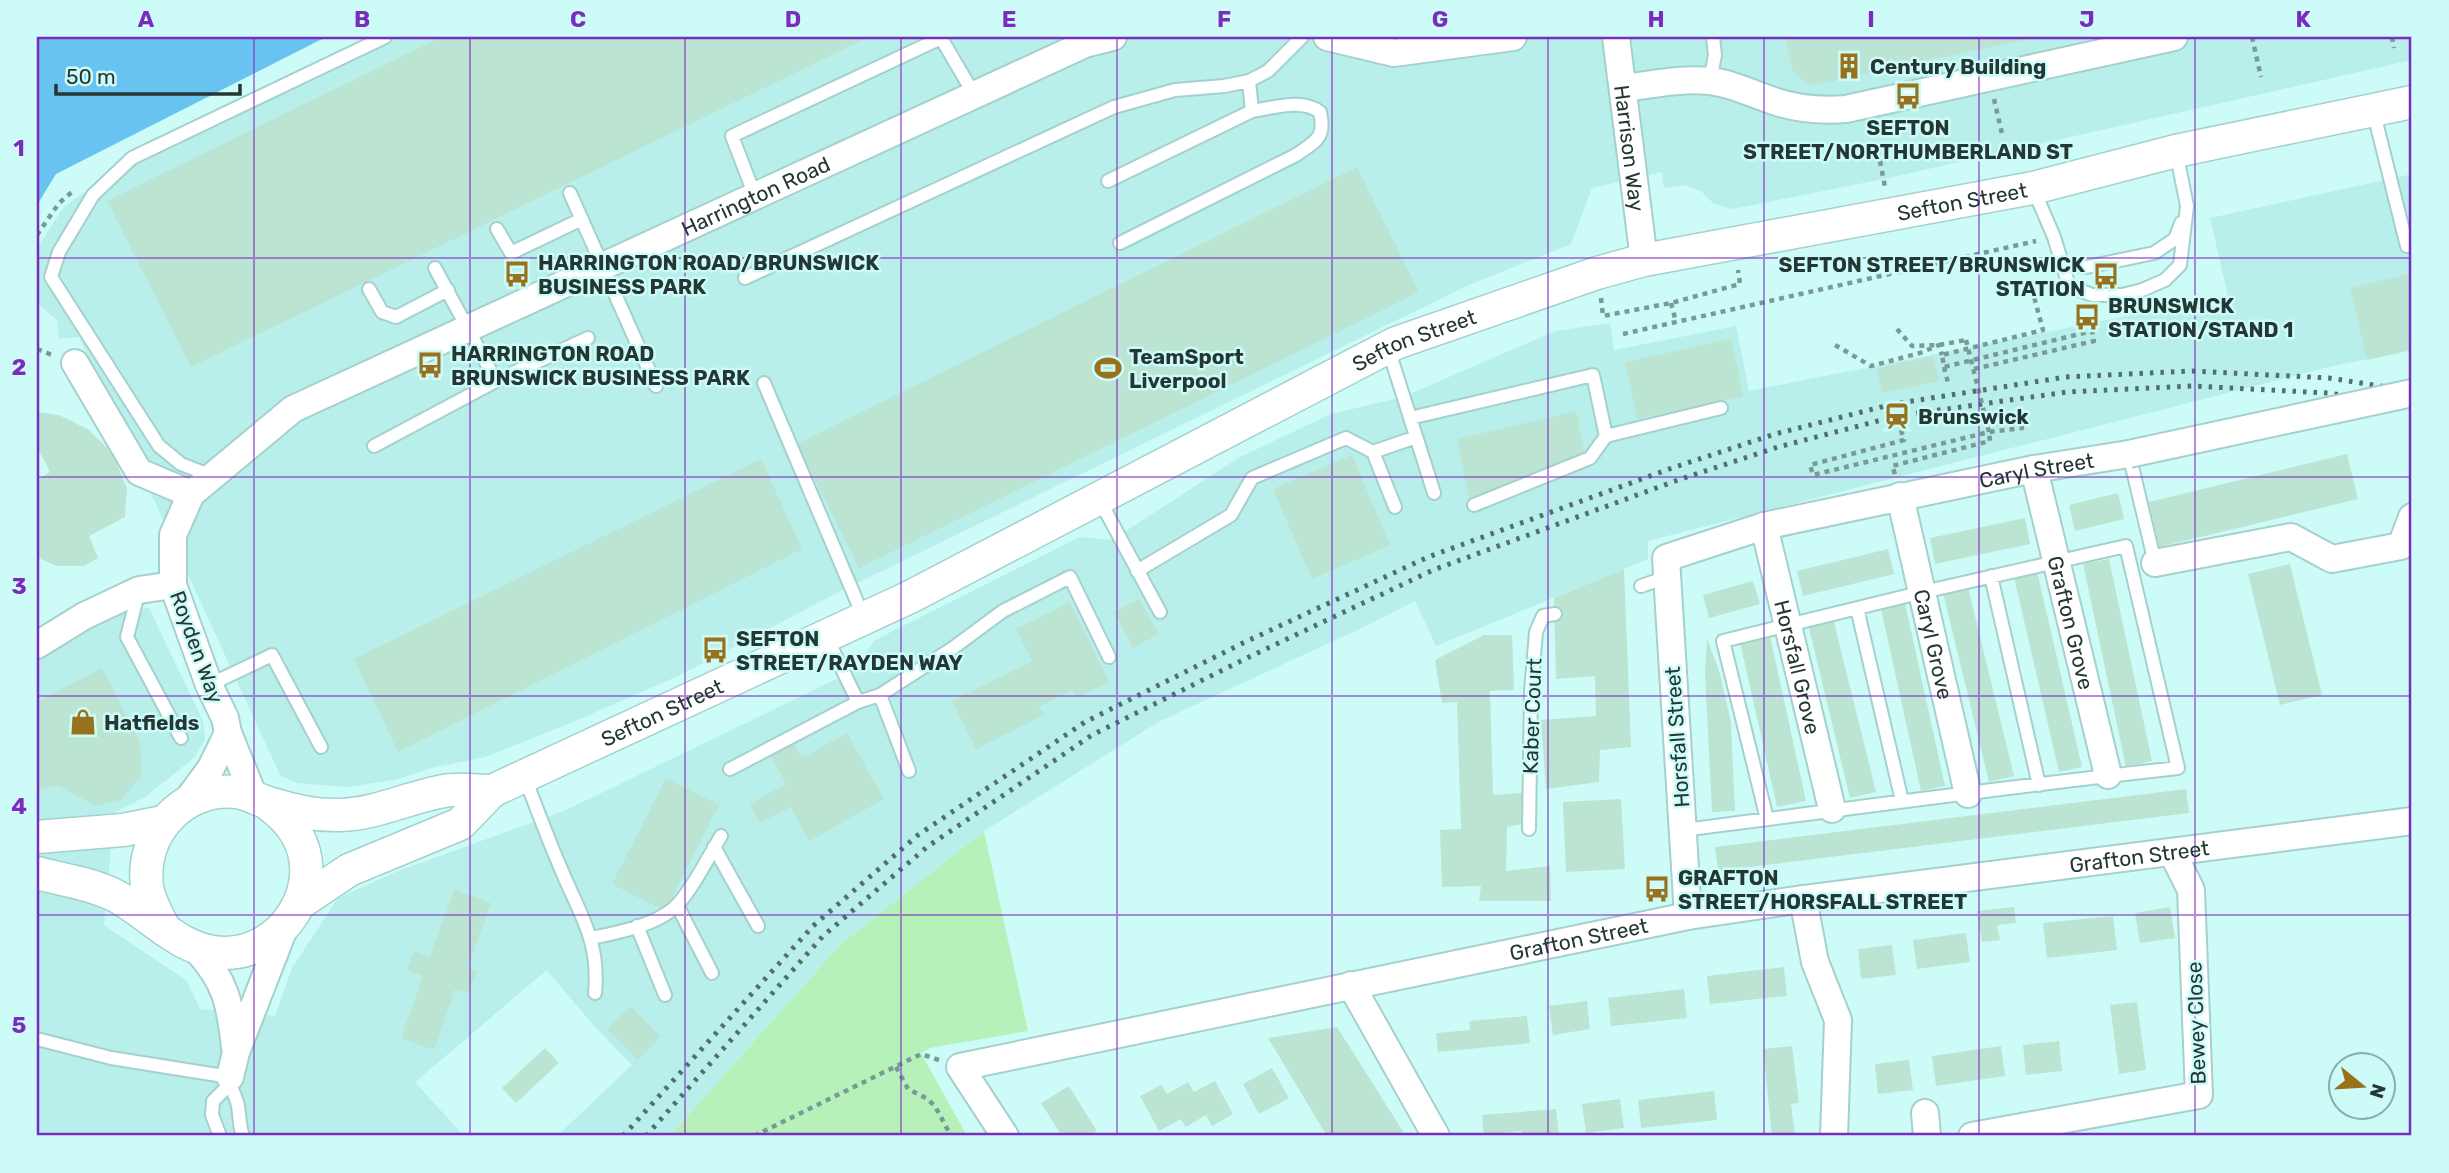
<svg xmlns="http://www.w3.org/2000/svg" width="2449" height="1173" viewBox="0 0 2449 1173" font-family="Rubik,sans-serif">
<rect width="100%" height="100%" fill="#cdfcf8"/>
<path fill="#b8efea" d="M 401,37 L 2412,37 L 2412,60 L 1884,179 L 1733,209 L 1714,204 L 1701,191 L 1685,185 L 1664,188 L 1662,172 L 1592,188 L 1571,244 L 1471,284 L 837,593 L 678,676 L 580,719 L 486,757 L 431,768 L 398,779 L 348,787 L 297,783 L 280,775 L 79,337 L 59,339 L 57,320 L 37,303 L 37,248 L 63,208 L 96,184 Z
M 2412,174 L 2412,350 L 2329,367 L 1648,541 L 1648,559 L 1436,646 L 1415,601 L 1364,627 L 1160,721 L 984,831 L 839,946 L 670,1136 L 557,1136 L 632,1065 L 593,1025 L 547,970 L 415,1082 L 464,1136 L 37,1136 L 37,656 L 115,610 L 149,608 L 203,721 L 205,739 L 195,757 L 145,797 L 114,813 L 104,925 L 187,981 L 200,1009 L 275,1016 L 292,968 L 338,898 L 398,871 L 564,811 L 851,672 L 875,640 L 1080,537 L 1112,540 L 1240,457 L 1331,414 L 1403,397 L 1555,331 L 1610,323 L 1614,350 L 1736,326 L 1749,391 L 2228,296 L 2210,218 Z"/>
<path fill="#b5f1b9" d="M 984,831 L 1028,1031 L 930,1048 L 921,1053 L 967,1136 L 670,1136 L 839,946 Z"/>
<path fill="#68c3f1" d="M 37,37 L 326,37 L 56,174 L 37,205 Z"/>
<path fill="#bbe4d3" d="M 441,37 L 869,37 L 191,367 L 107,201 Z
M 1785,37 L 2033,37 L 2033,38 L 1812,85 L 1801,79 L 1793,71 Z
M 1357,167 L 1419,292 L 859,568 L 797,444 Z
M 2412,273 L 2412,350 L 2367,360 L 2350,288 Z
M 1731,339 L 1743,396 L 1637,419 L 1625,362 Z
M 1933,356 L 1939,381 L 1882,393 L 1877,368 Z
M 1576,411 L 1585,456 L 1469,498 L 1457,439 Z
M 37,412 L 59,415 L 89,430 L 112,453 L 127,488 L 125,517 L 89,536 L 98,558 L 84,566 L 56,566 L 37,557 L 37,480 L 50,472 L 37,447 Z
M 2347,454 L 2358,499 L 2159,547 L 2149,502 Z
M 1352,455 L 1390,545 L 1312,579 L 1273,489 Z
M 761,459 L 802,549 L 398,752 L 354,659 Z
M 2118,493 L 2124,519 L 2075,531 L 2069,505 Z
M 2025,518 L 2030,544 L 1935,564 L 1930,538 Z
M 1888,549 L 1894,574 L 1803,596 L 1797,571 Z
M 2109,559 L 2152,761 L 2126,767 L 2083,564 Z
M 2290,564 L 2322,695 L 2280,705 L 2248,574 Z
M 1624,569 L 1631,747 L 1600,750 L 1599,782 L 1546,789 L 1541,720 L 1596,716 L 1595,676 L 1556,679 L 1554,598 Z
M 2037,571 L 2082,767 L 2059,772 L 2014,577 Z
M 1753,581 L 1760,604 L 1709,618 L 1703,595 Z
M 1968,587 L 2014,776 L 1989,782 L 1943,593 Z
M 1139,599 L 1159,634 L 1133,648 L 1114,612 Z
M 1070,602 L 1109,682 L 1077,698 L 1073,690 L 1039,707 L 1044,715 L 976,749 L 952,701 L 1032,661 L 1016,629 Z
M 1905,603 L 1945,786 L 1921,791 L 1881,609 Z
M 1833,618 L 1876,792 L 1850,798 L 1808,624 Z
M 1484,635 L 1512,635 L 1514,690 L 1490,691 L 1493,795 L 1522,793 L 1523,824 L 1507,827 L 1506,871 L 1550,866 L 1551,901 L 1479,901 L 1481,886 L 1442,887 L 1440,830 L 1461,829 L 1457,702 L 1442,703 L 1435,660 Z
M 1770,636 L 1806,801 L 1777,807 L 1740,642 Z
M 1707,638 L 1720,674 L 1731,722 L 1735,811 L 1712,812 L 1705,674 Z
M 102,668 L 140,742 L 142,775 L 121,800 L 96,806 L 57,785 L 37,790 L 37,702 Z
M 847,733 L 884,799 L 809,841 L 791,807 L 760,823 L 750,804 L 786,784 L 770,755 L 793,742 L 802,758 Z
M 666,778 L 719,805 L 665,911 L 612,884 Z
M 2186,789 L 2189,813 L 1718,871 L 1715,847 Z
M 1621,799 L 1625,869 L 1566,872 L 1563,802 Z
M 454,890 L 491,903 L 468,968 L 477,971 L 469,993 L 455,989 L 434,1050 L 401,1038 L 423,976 L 407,970 L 414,951 L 430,957 Z
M 2014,907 L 2016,923 L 1997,925 L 2000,940 L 1982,942 L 1977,911 Z
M 2170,907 L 2175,938 L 2140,943 L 2135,913 Z
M 2113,916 L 2117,950 L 2047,958 L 2043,923 Z
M 1966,933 L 1970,962 L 1917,969 L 1913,940 Z
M 1892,945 L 1896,975 L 1861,979 L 1858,949 Z
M 1784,967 L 1787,996 L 1710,1004 L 1707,976 Z
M 1684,989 L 1687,1018 L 1611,1026 L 1608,998 Z
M 1587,1001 L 1590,1029 L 1553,1035 L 1549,1006 Z
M 2137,1002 L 2146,1070 L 2119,1074 L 2110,1005 Z
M 631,1006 L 661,1037 L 637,1060 L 607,1029 Z
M 1527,1016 L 1530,1043 L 1438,1052 L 1436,1033 L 1470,1030 L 1469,1021 Z
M 1337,1027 L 1406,1136 L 1327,1136 L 1268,1038 Z
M 2059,1041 L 2062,1071 L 2026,1075 L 2023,1045 Z
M 1792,1046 L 1799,1103 L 1791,1104 L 1795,1136 L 1772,1136 L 1763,1049 Z
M 2001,1046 L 2005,1076 L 1936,1086 L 1932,1056 Z
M 545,1048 L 559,1063 L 516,1103 L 502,1088 Z
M 1909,1060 L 1913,1090 L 1878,1094 L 1875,1064 Z
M 1272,1068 L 1289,1098 L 1259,1114 L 1243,1084 Z
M 1215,1081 L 1233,1114 L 1212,1126 L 1206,1115 L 1186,1127 L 1181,1119 L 1159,1131 L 1140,1096 L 1161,1085 L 1167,1094 L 1188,1082 L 1194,1092 Z
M 1069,1086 L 1097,1131 L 1088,1136 L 1062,1136 L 1041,1103 Z
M 1714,1091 L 1717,1120 L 1641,1128 L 1638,1100 Z
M 1620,1099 L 1624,1128 L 1586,1133 L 1582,1104 Z
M 1556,1109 L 1559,1136 L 1522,1136 L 1521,1131 L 1484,1135 L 1482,1115 Z"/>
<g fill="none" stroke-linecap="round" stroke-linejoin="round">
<g stroke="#a4d1cd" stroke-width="16">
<path id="service" d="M 1710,81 L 1715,55 L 1713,37
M 2373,110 L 2407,246
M 1108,181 L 1252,111 L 1249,81
M 2033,188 L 2054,237 L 2069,286 L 2092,295 L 2122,295 L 2142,290 L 2165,280 L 2180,265 L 2187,206 L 2176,151
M 570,193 L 656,386
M 755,196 L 732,136 L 941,38 L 975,96
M 497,229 L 511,253 L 582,219
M 1120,243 L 1296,155 C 1316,141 1326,138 1320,112 C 1302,98 1273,108 1252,111
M 2062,264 L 2087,267 L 2154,253 L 2175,239 L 2181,223
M 435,268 L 496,381 L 588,338
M 745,278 L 1114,107 L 1175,90 L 1224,86 L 1249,81 L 1268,71 L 1302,37
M 369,289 L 382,312 L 396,317 L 448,290
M 1388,348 L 1434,493
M 764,383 L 864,618
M 1410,418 L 1593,375 L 1606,436
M 374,446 L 496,381
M 1373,452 L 1416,437
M 2129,454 L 2155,563
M 212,476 L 181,464 L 159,446 L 51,277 L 59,252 L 93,195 L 132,158 L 385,37
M 1099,499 L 1160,612
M 1474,505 L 1590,458 L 1606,436 L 1721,408
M 1137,571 L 1231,515 L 1252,478 L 1346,438 L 1373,452 L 1395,507
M 1991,576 L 2039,785
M 1641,586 L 1667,577
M 139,590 L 127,637 L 181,738
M 1857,608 L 1902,801
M 209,685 L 272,655 L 321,747
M 880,695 L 953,648 L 1003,611 L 1070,577 L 1109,657
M 858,702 L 880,695 L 909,771
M 730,769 L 858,702 L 826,636
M 525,778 C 537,809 548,839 561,869 C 580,915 600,941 595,993
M 1529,829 L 1531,692 L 1536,632 L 1543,616 L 1555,614
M 1683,830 C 1848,809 2012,786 2178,768 L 2126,546 L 1923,592 L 1723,641 L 1767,819
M 714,847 L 758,926
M 677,905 L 712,973
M 637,926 L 665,995
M 591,938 C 617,933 658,925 677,905 C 692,890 709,856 721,836
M 37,1039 L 111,1058 L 230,1077 C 229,1088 236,1095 238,1106 C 240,1117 239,1126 243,1136
M 220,1136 L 212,1115 L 213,1101 L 229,1085"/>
</g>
<g stroke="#a4d1cd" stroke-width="30">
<g id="minor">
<path d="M 1327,37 L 1394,53 L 1513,37"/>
<path id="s1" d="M 1616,37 L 1644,260"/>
<path d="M 1623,88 C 1651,85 1681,78 1709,81 C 1731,83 1750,93 1771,100 C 1795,109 1820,111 1846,109 L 2174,37"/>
<path d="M 75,363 L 139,472 L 191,494"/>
<path id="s2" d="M 2034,469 L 2108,775"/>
<path id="s3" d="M 1900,496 L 1968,794"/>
<path id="s4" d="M 1764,526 L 1832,809"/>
<path d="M 2155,563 L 2291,537 L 2332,559 L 2401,546 L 2412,517"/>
<path d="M 37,645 L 84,616 L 139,590 L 173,585"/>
<path id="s5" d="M 254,797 L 228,733 L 225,718 L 209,685 L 173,585 L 173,535 L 191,494 L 293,409 L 1085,44 L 1113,37"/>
<path d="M 186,802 L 211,768 L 228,733"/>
<path d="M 1803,899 L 1815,962 L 1838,1020 L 1834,1136"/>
<path id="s6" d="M 1688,916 L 1666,558 L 1764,526 L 2034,469 L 2129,454"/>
<path d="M 195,948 C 226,981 230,1003 235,1047"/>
<path d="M 1351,985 L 1436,1136"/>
<path d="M 230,1077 L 236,1052 L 285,926"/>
<path d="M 1925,1113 L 1927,1136"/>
<path id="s7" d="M 1005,1136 L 960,1067 L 1688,916 L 1803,899 L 2412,821"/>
<path d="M 1972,1136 L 2199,1095 L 2191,890 L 2172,852"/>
</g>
</g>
<g stroke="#a4d1cd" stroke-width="35">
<g id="tertiary">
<path d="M 37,837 L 123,830 L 163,822"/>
<path d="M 37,873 C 63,880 89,883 114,895 C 151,914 180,953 225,953 C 283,953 326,886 297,835 C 290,822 280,813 268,804"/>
<path d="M 300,903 L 349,870 L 460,824 L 492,791"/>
<path id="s8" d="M 165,930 C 158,916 149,901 147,886 C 140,834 183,786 237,792 C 249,794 260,801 272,804 C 294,811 317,816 340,815 C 377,814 409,797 444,791 C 459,788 477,791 492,791 L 910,597 L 1396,343 L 1597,273 L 1644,260 L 2033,188 L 2176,151 L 2412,102"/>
</g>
</g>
<path stroke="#799a97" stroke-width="4.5" stroke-dasharray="5 5" stroke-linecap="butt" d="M 2252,37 L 2261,77
M 2392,37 L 2394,48
M 1994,99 L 2002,134
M 1880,161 L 1885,187
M 37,235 L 59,203 L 72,192
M 1601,298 L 1603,316 L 1671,303 L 1740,284 L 1738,270
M 1671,303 L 1676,322
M 1897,329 L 1912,346 L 1939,345 L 1966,340
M 1623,334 L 2036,241
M 1835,345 L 1871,366 L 1920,353 L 1939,345 L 1942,355
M 37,349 L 52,355
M 1944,367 L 1948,383
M 1974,369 L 2094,341 L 2092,331 L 1944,367 L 1942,355 L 2043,330 L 2033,293
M 1901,430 L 1904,440 L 1810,465 L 1813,475 L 1989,432 L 2022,428 L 2021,420 L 1996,424 L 1994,415
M 1895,474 L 1892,466 L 1990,441 L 1989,432
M 896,1067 L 908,1089 L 926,1098 L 935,1106 L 951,1136
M 754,1136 L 921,1054 L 939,1060"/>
<use href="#service" stroke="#fff" stroke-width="12"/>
<use href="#minor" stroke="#fff" stroke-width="26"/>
<use href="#tertiary" stroke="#fff" stroke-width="32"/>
<path stroke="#536e6c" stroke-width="5" stroke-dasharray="3.5 7" stroke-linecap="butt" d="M 623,1136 L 813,926 L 918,835 L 1085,722 L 1243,643 L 1428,557 L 1672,468 L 1775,434 L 1893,404 L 2066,377 L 2192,371 L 2329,378 L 2412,391
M 646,1136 L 823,936 L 927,847 L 1092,735 L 1249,657 L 1433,570 L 1678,480 L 1778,447 L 1897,416 L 2067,392 L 2192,386 L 2328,393 L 2412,406"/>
<g stroke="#a4d1cd" stroke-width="30" stroke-linecap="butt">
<path id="minor-bridge" d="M 2129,454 L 2412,393"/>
</g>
<path stroke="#799a97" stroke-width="4.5" stroke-dasharray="5 5" stroke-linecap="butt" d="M 1966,340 L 1989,432"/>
<use href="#minor-bridge" stroke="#fff" stroke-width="26"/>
</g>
<path fill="none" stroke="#7b2cbf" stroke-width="2" stroke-opacity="0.55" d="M 254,37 L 254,1136M 470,37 L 470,1136M 685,37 L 685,1136M 901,37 L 901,1136M 1117,37 L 1117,1136M 1332,37 L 1332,1136M 1548,37 L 1548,1136M 1764,37 L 1764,1136M 1979,37 L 1979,1136M 2195,37 L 2195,1136M 37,258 L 2412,258M 37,477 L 2412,477M 37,696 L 2412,696M 37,915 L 2412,915"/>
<defs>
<g id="building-bare" transform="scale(2.1)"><path d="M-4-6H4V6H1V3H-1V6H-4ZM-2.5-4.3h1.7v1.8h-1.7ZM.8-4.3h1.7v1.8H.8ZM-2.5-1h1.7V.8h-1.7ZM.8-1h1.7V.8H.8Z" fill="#98711c" stroke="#cdfcf8" stroke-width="2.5" paint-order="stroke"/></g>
<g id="bus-bare" transform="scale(2.1)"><path d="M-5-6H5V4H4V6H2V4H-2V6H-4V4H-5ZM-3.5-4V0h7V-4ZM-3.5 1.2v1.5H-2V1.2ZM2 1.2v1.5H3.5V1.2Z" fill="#98711c" stroke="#cdfcf8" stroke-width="2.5" paint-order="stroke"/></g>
<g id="stadium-bare" transform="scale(2.1)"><path d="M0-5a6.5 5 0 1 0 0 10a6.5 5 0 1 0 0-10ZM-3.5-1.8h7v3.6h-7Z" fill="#98711c" stroke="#cdfcf8" stroke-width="2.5" paint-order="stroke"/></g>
<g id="station-bare" transform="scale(2.1)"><path d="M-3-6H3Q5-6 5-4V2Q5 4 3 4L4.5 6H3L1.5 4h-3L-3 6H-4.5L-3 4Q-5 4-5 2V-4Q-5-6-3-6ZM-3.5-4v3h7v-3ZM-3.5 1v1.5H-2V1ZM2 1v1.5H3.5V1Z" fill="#98711c" stroke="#cdfcf8" stroke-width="2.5" paint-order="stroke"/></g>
<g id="shop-bare" transform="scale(2.1)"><path d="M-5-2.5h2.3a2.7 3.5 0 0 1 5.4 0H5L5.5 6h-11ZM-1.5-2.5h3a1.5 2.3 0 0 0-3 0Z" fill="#98711c" stroke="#cdfcf8" stroke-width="2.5" paint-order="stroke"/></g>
</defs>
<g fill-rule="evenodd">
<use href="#building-bare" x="1849" y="66"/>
<use href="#bus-bare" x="1908" y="96"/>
<use href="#bus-bare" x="517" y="274"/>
<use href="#bus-bare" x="2106" y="276"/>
<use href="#bus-bare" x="2087" y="317"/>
<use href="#bus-bare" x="430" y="365"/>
<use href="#stadium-bare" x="1108" y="368"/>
<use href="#station-bare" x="1897" y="416"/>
<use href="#bus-bare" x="715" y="650"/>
<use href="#shop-bare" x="83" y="722"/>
<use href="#bus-bare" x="1657" y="889"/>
</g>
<g text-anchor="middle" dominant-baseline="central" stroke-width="5" stroke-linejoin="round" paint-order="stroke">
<g font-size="21" font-weight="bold" fill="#243735" stroke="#cdfcf8" text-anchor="start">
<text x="1870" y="66">Century Building</text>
<text x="1908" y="127" text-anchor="middle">SEFTON<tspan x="1908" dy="24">STREET/NORTHUMBERLAND ST</tspan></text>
<text x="538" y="262">HARRINGTON ROAD/BRUNSWICK<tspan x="538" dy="24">BUSINESS PARK</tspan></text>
<text x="2085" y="264" text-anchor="end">SEFTON STREET/BRUNSWICK<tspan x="2085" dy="24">STATION</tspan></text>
<text x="2108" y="305">BRUNSWICK<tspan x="2108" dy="24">STATION/STAND 1</tspan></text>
<text x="451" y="353">HARRINGTON ROAD<tspan x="451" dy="24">BRUNSWICK BUSINESS PARK</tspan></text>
<text x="1129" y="356">TeamSport<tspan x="1129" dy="24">Liverpool</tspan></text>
<text x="1918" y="416">Brunswick</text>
<text x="736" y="638">SEFTON<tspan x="736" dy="24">STREET/RAYDEN WAY</tspan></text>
<text x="104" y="722">Hatfields</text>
<text x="1678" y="877">GRAFTON<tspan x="1678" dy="24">STREET/HORSFALL STREET</tspan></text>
</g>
<g font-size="21" fill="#243735" stroke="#cdfcf8">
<text stroke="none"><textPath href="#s1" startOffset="112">Harrison Way</textPath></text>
<text stroke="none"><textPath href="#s5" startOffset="964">Harrington Road</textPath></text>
<text stroke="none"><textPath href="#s8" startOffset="2053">Sefton Street</textPath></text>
<text stroke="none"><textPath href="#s8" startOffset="1486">Sefton Street</textPath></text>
<text stroke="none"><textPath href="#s6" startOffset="740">Caryl Street</textPath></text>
<text stroke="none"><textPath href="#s2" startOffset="158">Grafton Grove</textPath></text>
<text stroke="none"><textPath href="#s3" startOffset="152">Caryl Grove</textPath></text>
<text transform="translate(197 647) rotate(70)">Royden Way</text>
<text stroke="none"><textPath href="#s4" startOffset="145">Horsfall Grove</textPath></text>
<text stroke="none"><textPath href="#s8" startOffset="646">Sefton Street</textPath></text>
<text transform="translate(1532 716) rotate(-88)">Kaber Court</text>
<text transform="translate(1677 737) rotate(-94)">Horsfall Street</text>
<text stroke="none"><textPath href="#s7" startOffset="1281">Grafton Street</textPath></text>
<text stroke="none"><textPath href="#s7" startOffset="714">Grafton Street</textPath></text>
<text transform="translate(2196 1023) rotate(-92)">Bewey Close</text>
</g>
</g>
<rect width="2449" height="1173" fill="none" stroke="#cdfcf8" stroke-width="77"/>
<g transform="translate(2362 1086) rotate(108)"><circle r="33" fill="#cdfcf8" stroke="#89adaa" stroke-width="2"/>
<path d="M0-5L12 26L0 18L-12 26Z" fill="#98711c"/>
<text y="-10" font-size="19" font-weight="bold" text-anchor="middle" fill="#243735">N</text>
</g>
<path d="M56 84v10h184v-10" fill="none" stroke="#243735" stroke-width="3.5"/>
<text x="66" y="84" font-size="21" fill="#243735" stroke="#cdfcf8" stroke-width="5" paint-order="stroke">50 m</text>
<rect x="38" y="38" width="2372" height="1096" fill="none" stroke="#7b2cbf" stroke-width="2.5"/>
<g font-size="23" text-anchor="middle" font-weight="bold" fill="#7b2cbf">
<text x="146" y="27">A</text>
<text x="362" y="27">B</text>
<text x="578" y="27">C</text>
<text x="793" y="27">D</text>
<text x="1009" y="27">E</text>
<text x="1224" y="27">F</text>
<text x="1440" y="27">G</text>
<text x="1656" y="27">H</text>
<text x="1871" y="27">I</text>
<text x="2087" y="27">J</text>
<text x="2303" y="27">K</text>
<text x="19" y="156">1</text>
<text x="19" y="375">2</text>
<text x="19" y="594">3</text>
<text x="19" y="814">4</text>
<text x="19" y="1033">5</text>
</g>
</svg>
